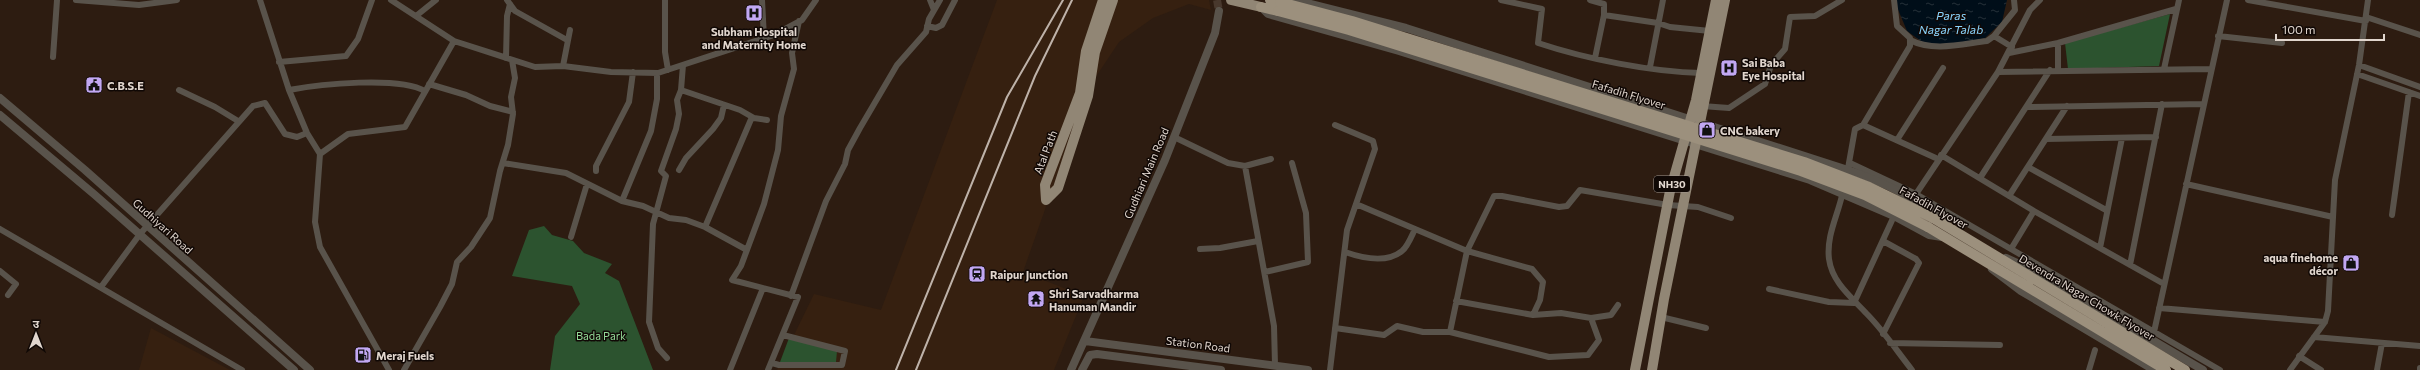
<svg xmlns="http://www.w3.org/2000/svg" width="2420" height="370" viewBox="0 0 2420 370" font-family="Commissioner,'Noto Sans Devanagari',sans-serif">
<defs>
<pattern id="water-ripples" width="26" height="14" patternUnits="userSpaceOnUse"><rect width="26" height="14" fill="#000e19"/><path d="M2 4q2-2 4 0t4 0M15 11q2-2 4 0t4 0" fill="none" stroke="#253039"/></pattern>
</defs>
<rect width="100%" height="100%" fill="#2d1c11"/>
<path fill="#362010" d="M 997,0 L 1209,0 L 1211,10 L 1189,4 L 1153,18 L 1119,42 L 1087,90 L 1023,272 L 1084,296 L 1054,370 L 777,370 L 814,294 L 881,310 Z
M 151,328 L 230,370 L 139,370 Z"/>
<path fill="#2c532f" d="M 2170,14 L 2159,66 L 2068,69 L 2065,43 Z
M 544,226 L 552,235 L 573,241 L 584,253 L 612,264 L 605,273 L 619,281 L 653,370 L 550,370 L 555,336 L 580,304 L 572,286 L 512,276 L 529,230 Z
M 789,338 L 837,351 L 836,362 L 780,362 Z"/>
<path fill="url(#water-ripples)" d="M 1894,0 L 2007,0 L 2002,22 L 1985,38 L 1957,44 L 1925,44 L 1907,31 Z"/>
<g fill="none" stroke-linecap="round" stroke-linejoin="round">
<path stroke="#48382d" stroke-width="8" stroke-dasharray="8 4" stroke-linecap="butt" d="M 1217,0 L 1219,11"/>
<path stroke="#59534b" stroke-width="6" d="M 76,0 L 139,5 L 177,0
M 260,0 L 289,90 L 307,133 L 320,154 L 315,222 L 320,247 L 389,370
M 391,0 L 454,41 L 535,67 L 563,66 L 611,72 L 658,73 L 774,35 L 802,20 L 816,0
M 507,0 L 515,11 L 567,40
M 665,0 L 665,52 L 668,70
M 762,0 L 764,38
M 930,0 L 934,10
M 1501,0 L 1542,9 L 1538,43 C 1586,59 1652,72 1701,73
M 1590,0 L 1604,4 L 1604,15 L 1595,58
M 2248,0 L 2366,21
M 1604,15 L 1658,23 L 1670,27 L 1710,31
M 416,16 L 436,0
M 2366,17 L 2420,35
M 927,26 L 936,28 L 942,25 L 955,0
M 2218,36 L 2282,43
M 1910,40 C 1933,52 1962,44 1987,41 L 1994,36
M 2058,43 L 2058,70
M 2012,47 L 1994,36 L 2015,10 L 2014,0
M 2009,53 L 2058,43 L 2176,9
M 53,57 L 57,0
M 506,58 L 507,16 L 510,4
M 279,62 L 346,56 L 358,39 L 372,0
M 2359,65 L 2420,87
M 563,66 L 570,30
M 1650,67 L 1663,0
M 2164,69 L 2179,0
M 1998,72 L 2211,69
M 2357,74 L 2420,96
M 429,84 L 466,95 L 490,106 L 513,112
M 179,90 L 215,107 L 238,121
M 289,90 C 320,84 399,76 425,91
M 681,90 L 740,110 L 754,118 L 767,120
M 1702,106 L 1729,108 L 1765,84 L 1771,65 L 1785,49 L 1790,17 L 1815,16 L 1842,0
M 2027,107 L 2204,104
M 1863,125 L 1938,159
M 1174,137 L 1228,163 L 1245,166 L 1271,159
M 2046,139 L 2156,137
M 1897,140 L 1943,68
M 320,154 L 348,134 L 405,127 L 454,41
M 1941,155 L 2034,211 L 2164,284
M 503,163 L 566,173 L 622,201 L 643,206 L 669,218 L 686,220 L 705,227 L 747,250
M 1850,163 L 1916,194 L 2220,370
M 1245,166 L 1274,326 L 1275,365
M 2028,167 L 2106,210
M 679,170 L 686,158 L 713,129 L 721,118 L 724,105
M 596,171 L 596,166 L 629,102 L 633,72
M 1847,174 L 1855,129 L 1863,125 L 1910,46 L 1910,38 L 1897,26 L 1894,0
M 1980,178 L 2050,70
M 2186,184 L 2333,217
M 1843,191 C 1839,213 1826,235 1829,259 C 1832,282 1851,297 1866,313 C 1883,330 1897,351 1912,370
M 1916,194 L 1998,72 L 2030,10 L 2040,0
M 2009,196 L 2067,106
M 622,201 L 651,131 L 657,99 L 657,73
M 1356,204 L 1467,251 L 1532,269 L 1543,282 L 1540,300 L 1533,315 L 1456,301
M 2392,215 L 2409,92
M 705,227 L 752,117
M 0,229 L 242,370
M 571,237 L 587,184
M 1883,241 L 1916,259 L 1919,263 L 1883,334
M 2100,248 L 2122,138
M 1200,249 L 1220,248 L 1258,241
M 2011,249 L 2034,211
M 1345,252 C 1362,258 1386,264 1402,251 C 1408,246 1412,235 1415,229
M 2130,265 L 2162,104
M 0,271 L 16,284 L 8,295
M 1265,272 L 1308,262 L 1306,213 L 1292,163
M 101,287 L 140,234 L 253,106 L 265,103 L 285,134 L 297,137 L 307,133
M 1769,289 L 1829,302 L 1854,303 L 1894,216
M 791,296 L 826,201 L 845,164 L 848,150 L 860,128 L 897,65 L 926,32 L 929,19 L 940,0
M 2159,308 L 2325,322
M 1661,317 L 1706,328
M 1591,318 L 1611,315 L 1618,305
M 1335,328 L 1384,335 L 1397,326 L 1423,332 L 1450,332 L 1467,251 L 1494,196 L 1502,196 L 1559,207 L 1567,206 L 1580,190 L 1668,205 L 1698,207 L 1731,218
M 1450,332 L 1549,357 L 1588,355 L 1599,340 L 1591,318 L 1561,313 L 1533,315
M 2154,332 L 2227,0
M 2314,337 L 2420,346
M 1890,343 L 2000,345
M 2299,356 L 2321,370
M 667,358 L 658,348 L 649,322 L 653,224 L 666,176 L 661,171 L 676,129 L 679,114 L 677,100 L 681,90 L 683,65
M 772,363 L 779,365 L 842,365 L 845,351 L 783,335
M 404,370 L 440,307 L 452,284 L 457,262 L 471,247 L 490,218 L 500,171 L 508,145 L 513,114 L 511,97 L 515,78 L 512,60
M 730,370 L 763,288
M 768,370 L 798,297 L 732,280 L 741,266 L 764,204 L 778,150 L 781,116 L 794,69 L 792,53 L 799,21
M 1330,370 L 1347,230 L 1375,149 L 1373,141 L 1335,125
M 2089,370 L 2095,350
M 2290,370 L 2325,322 L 2328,311 L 2335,180 L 2359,65 L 2368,0
M 2377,370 L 2382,343
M 2420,370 L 2420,368"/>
<path stroke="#59534b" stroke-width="8" d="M 1295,0 L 1406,28 L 1848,170 C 1883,182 1916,198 1945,221
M 1261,7 L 1268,14 L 1399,51 L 1810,180 L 1894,216 L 1929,235 L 1942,237
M 0,98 L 85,170 L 310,370
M 0,115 L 95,195 L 294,370
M 2006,258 L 2035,271 L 2203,370
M 1992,269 L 2021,291 L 2154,370
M 1085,341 L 1308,370
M 1071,370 L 1165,160 L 1215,33 L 1219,11
M 1082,370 L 1090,355 L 1097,354 L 1221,370"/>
<path stroke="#918675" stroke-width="10" d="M 1103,0 L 1086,51 L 1080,93 L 1045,185 L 1046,200 L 1058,188 L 1088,96 L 1095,52 L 1113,0
M 1231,0 L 1261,7
M 1635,370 L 1670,191 L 1696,100 L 1716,0
M 1652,370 L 1664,299 L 1725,0"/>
<path stroke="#9c907d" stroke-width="10" d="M 1270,0 L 1280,2
M 1261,7 L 1278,11
M 1933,218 L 2185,370
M 1928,227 L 2166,370"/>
<path stroke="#beb2a9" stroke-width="2" d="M 896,370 L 1007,97 L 1063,0
M 916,370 L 1035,76 L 1072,0"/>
<path stroke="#9c907d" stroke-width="10" d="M 1280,2 L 1352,21 L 1804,162 L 1869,187 L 1933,218
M 1278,11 L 1349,30 L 1801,171 L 1865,195 L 1928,227"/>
</g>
<defs>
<g id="hospital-square" transform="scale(0.9)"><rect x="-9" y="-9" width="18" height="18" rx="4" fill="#c2a8f3" stroke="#100805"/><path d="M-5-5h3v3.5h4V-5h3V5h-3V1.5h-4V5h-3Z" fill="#111"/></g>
<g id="civic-square" transform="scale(0.9)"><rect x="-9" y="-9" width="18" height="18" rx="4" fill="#c2a8f3" stroke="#100805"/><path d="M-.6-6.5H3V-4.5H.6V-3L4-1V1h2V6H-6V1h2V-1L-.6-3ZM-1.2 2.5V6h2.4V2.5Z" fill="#111"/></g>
<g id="shop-square" transform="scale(0.9)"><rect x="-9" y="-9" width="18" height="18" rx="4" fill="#c2a8f3" stroke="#100805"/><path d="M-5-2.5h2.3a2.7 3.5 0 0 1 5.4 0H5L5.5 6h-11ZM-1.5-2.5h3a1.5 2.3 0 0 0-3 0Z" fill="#111"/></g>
<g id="station-square" transform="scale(0.9)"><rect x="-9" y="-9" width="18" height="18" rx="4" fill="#c2a8f3" stroke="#100805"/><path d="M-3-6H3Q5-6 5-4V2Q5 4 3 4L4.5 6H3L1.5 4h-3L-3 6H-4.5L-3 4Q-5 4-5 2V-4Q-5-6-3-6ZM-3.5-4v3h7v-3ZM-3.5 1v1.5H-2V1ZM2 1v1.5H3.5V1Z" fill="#111"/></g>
<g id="temple-square" transform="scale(0.9)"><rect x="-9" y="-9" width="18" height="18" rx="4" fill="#c2a8f3" stroke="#100805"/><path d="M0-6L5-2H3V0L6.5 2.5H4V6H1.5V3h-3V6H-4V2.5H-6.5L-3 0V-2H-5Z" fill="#111"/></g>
<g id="fuel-square" transform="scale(0.9)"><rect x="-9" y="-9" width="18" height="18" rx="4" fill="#c2a8f3" stroke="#100805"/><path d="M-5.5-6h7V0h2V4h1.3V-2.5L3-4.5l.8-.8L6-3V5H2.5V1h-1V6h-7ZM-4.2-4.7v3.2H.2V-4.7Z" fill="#111"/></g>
</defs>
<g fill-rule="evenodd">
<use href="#hospital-square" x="754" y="13"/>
<use href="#hospital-square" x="1729" y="68"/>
<use href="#civic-square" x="94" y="85"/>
<use href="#shop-square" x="1707" y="130"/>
<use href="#shop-square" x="2351" y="263"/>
<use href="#station-square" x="977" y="274"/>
<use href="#temple-square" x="1036" y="299"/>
<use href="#fuel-square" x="363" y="355"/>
</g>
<g text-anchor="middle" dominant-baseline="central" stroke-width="3" stroke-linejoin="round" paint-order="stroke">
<rect fill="#100805" stroke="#a29892" stroke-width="1" x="1654" y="176" width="36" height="16" rx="3"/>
<g font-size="10" font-weight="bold" fill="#e1d6ce">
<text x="1672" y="184">NH30</text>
</g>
<g font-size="11" font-weight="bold" fill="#e1d6ce" stroke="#100805" text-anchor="start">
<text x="754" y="31" text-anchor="middle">Subham Hospital<tspan x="754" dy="13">and Maternity Home</tspan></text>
<text x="1742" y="62">Sai Baba<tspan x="1742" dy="13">Eye Hospital</tspan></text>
<text x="107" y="85">C.B.S.E</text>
<text x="1720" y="130">CNC bakery</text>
<text x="2338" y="257" text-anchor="end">aqua finehome<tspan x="2338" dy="13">décor</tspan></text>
<text x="990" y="274">Raipur Junction</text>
<text x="1049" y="293">Shri Sarvadharma<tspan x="1049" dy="13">Hanuman Mandir</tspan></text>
<text x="376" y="355">Meraj Fuels</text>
</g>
<g font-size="11" fill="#e1d6ce" stroke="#100805">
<text transform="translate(1629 94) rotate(17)">Fafadih Flyover</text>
<text transform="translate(1045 152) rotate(-69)">Atal Path</text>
<text transform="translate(1146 173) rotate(-67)">Gudhiari Main Road</text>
<text transform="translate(1934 207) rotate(29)">Fafadih Flyover</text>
<text transform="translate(163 226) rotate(42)">Gudhiyari Road</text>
<text transform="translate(2087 297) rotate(31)">Devendra Nagar Chowk Flyover</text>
<text transform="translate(1198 344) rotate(7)">Station Road</text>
</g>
<g font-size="11" fill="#93da98" stroke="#100805">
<text x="601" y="335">Bada Park</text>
</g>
<g font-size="12" font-style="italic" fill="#89d4fd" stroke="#100805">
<text x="1951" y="15">Paras<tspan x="1951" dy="14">Nagar Talab</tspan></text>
</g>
</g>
<g transform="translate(36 334)" stroke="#100805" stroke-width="3" paint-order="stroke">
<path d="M0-3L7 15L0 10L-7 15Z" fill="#e1d6ce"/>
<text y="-6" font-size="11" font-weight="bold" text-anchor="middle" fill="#e1d6ce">उ</text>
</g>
<path d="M2276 34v6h108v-6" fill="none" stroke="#e1d6ce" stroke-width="2"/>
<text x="2282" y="34" font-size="12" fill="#e1d6ce" stroke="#100805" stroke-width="3" paint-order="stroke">100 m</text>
</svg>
